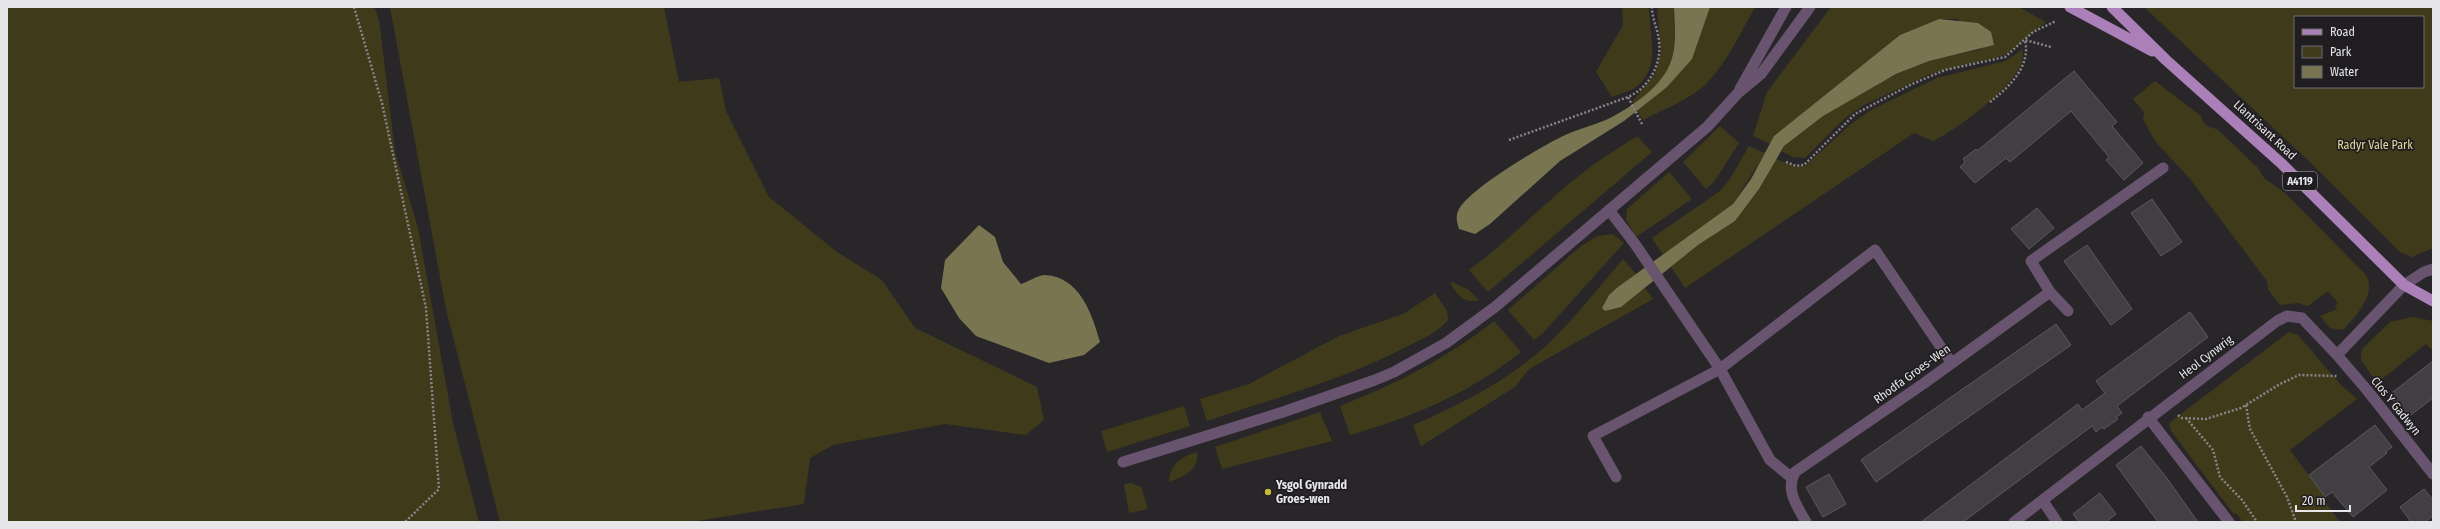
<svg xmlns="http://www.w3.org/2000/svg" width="2440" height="529" viewBox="0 0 2440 529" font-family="'Fira Sans Condensed',sans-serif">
<rect width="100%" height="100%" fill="#29262a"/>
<path fill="#3f3b1a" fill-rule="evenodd" d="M 7,7 L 374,7 L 379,19 L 395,152 L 418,228 L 453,423 L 479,522 L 7,522 Z
M 390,7 L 664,7 L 679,82 L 719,78 L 726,111 L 769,197 L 837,252 L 882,280 L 915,328 L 1037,387 L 1044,420 L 1026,435 L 945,424 L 833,445 L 810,458 L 804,504 L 690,522 L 500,522 L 446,309 Z
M 1622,7 L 1649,7 C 1649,33 1662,68 1636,87 C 1629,92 1619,94 1612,97 L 1596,72 L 1623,25 Z
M 1657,7 L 1755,7 C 1741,32 1727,62 1707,83 C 1691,99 1664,109 1643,120 L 1632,102 L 1655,74 L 1661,53 Z
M 1831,7 L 2018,7 L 2046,22 L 2005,55 L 1930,74 L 1864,105 L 1845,118 L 1805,158 L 1793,157 L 1781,151 C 1797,122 1896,72 1929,61 C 1946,56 1964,53 1982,49 L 1958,19 L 1939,19 L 1900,35 L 1774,136 L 1770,144 L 1753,136 L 1767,92 Z
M 2144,7 L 2433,7 L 2433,248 L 2412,257 L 2400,252 L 2312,164 ZM 2295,17 L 2423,17 L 2423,87 L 2295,87 Z
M 2023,49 C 2023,55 2023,61 2020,67 C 2009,89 1956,131 1933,141 L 1914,133 L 1685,288 L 1671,267 L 1698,245 L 1735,221 L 1759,189 L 1776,159 L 1796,167 L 1805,166 L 1851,124 L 1871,110 L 1937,78 L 2006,61 Z
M 2155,81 L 2201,116 C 2203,125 2207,127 2217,129 L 2258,168 L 2264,178 L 2286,194 L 2366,275 C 2377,295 2355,317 2343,330 L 2330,328 L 2320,316 L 2337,309 L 2335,306 L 2338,303 L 2328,291 L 2308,306 L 2298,303 L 2280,305 L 2268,289 L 2267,281 L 2190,179 L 2155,141 L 2143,119 L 2144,112 L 2133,99 Z
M 1720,126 L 1739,143 L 1714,182 L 1706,189 L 1683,162 Z
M 1638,137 L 1652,152 L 1488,292 L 1469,270 C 1521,232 1562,182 1617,149 C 1624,145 1631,138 1638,137 Z
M 1749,146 L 1765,153 L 1733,204 L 1663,255 L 1652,238 L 1720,191 L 1730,179 Z
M 1669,172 L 1692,199 L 1636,237 L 1626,220 L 1627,209 Z
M 1613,234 L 1624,243 L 1543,333 L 1534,340 L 1508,310 L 1581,246 L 1598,236 Z
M 1623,259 L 1636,274 L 1609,295 L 1602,308 L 1605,311 L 1620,307 L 1645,288 L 1653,299 L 1529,369 L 1515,387 L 1421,446 L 1413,425 C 1462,404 1509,380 1548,344 C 1575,318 1599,287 1623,259 Z
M 1452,282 L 1469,290 L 1479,300 C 1463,304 1458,295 1450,283 Z
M 1435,293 L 1447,311 L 1448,320 C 1439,332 1423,338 1410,345 C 1346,379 1275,398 1207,421 L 1200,399 L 1249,384 L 1339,336 L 1403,314 Z
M 2413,317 L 2433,321 L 2433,351 L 2426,344 L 2377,383 L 2361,360 L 2362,349 L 2390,322 Z
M 1494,321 L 1521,352 C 1468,394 1415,416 1350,435 L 1340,406 C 1396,384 1446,359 1494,321 Z
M 2289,332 L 2298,335 L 2341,385 L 2357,399 L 2290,450 L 2325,497 L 2323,499 L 2339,521 L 2337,522 L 2243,522 L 2237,514 L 2233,513 L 2171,431 L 2169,423 Z
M 1184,406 L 1190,426 L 1107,452 L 1101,431 Z
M 1320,412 L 1332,441 L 1222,469 L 1215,447 Z
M 1197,452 C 1200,470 1183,477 1169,482 C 1170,464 1181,457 1197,452 Z
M 1131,483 L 1141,487 L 1148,509 L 1129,513 L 1124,484 Z"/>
<path fill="#797550" d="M 1674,7 L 1710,7 L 1692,59 L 1667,87 L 1624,121 L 1560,161 L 1490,224 L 1475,234 L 1459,229 C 1457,222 1455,216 1459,209 C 1470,188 1542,146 1565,135 C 1579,129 1594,125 1608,119 C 1629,108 1653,93 1666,72 C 1678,53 1675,28 1674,7 Z
M 1939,19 L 1978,23 L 1991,32 L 1994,45 L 1929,61 L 1896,74 L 1823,116 L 1784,146 L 1759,189 L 1735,221 L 1698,245 L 1621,307 L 1605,311 L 1602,308 L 1609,295 L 1618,287 L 1733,204 L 1751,179 L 1774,136 L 1900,35 Z
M 979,225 L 995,237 L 1003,262 L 1021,284 C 1028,282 1038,275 1045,275 C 1080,277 1092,314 1100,342 L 1084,355 L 1049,363 L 976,336 L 959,318 L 941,288 L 945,260 Z"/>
<path fill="#423f43" stroke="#5c595d" d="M 2074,71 L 2117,122 L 2112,126 L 2143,163 L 2124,180 L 2106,160 L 2109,157 L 2071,111 L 2010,162 L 2006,158 L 1975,183 L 1960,167 L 1965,162 L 1963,159 L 1976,149 L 1977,151 Z
M 2152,199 L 2182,242 L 2161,256 L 2131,213 Z
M 2037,208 L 2054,228 L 2029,249 L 2011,229 Z
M 2087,245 L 2132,309 L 2111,325 L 2064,261 Z
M 2190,312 L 2208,337 L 2117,406 L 2122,413 L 2116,417 L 2118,419 L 2104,429 L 2102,427 L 2096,432 L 2092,426 L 1963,522 L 1921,522 L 2078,404 L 2082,410 L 2105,393 L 2096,381 Z
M 2056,324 L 2071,345 L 1876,482 L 1861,460 Z
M 2433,361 L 2433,398 L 2407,418 L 2389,395 Z
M 2375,425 L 2392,447 L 2385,452 L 2387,453 L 2369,467 L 2387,490 L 2353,517 L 2332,492 L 2325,497 L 2309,475 Z
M 2141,446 L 2166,477 L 2198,522 L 2158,522 L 2116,465 Z
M 1829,474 L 1846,504 L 1823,517 L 1806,487 Z
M 2424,489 L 2433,500 L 2433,516 L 2425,522 L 2411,522 L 2400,507 Z
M 2100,493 L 2116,514 L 2106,522 L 2079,522 L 2073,514 Z"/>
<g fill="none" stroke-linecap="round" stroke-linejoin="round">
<path stroke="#878588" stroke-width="2.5" stroke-dasharray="2 2" stroke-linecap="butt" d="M 354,7 L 382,103 L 426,308 L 439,489 L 405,522
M 1990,102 C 2009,87 2031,67 2025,40 L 2051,47
M 1642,124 L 1628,97 C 1649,88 1662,64 1659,41 C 1658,29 1652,19 1652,7
M 1509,140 L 1628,97
M 1786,162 L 1796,166 L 1804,165 L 1855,114 L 1910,85 L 1945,70 L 2005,57 L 2033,32 L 2056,21
M 2246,405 L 2250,429 L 2287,497 L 2296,522
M 2178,415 L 2182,418 L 2206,419 L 2241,408 L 2280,384 L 2299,375 L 2337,376
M 2186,418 L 2213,450 L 2220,477 L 2242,500 L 2257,522"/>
<path stroke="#695470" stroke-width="11" d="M 2404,285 L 2424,272 L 2433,269"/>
<path stroke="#695470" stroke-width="11" d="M 1609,210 L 1635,244 L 1720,369 L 1770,460 L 1792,478
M 2050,292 L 2068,311
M 2337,355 L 2367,390 L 2433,474
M 2148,417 L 2229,522
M 1616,477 L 1593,436 L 1720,369 L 1875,250 L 1951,362
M 2043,501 L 2057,522
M 1806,522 C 1797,506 1785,490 1795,472 L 1923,384 L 2050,292 L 2031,261 L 2163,168
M 2014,522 L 2277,321 L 2287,316 L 2302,318 L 2337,355 L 2404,285"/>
<path stroke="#695470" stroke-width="11" d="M 1740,89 L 1786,7
M 1123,462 L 1283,412 L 1375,380 L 1394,372 L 1446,343 L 1495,307 L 1707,127 L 1738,93 L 1761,74 L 1810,7"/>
<path stroke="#ab7fb8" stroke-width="11" d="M 2070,7 L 2152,51
M 2112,7 L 2166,60 L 2282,164 L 2404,285 L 2433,301"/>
</g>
<circle fill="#c9ba3a" stroke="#1f1d20" stroke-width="1.5" cx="1268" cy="492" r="4"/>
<g text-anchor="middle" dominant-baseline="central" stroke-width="3.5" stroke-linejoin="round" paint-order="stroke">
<rect fill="#1f1d20" stroke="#abaaac" stroke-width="1" x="2283" y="172" width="34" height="18" rx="3"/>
<g font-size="11" font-weight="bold" fill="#e7e6e8">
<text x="2300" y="181">A4119</text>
</g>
<g font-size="12" fill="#e7e6e8" stroke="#1f1d20">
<text transform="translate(2265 130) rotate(43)">Llantrisant Road</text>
<text transform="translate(2206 357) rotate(-37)">Heol Cynwrig</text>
<text transform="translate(1912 374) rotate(-36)">Rhodfa Groes-Wen</text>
<text transform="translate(2396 406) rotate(51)">Clos Y Gadwyn</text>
</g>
<g font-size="12" fill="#e1da99" stroke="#1f1d20">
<text x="2375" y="145">Radyr Vale Park</text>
</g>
<g font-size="12" font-weight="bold" fill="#e7e6e8" stroke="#1f1d20" text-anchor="start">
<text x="1276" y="485">Ysgol Gynradd<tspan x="1276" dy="14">Groes-wen</tspan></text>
</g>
</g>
<rect width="2440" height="529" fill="none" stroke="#e7e6e8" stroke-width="16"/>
<rect x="2294" y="16" width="130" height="72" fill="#1f1d20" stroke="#6f6d70"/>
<rect x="2302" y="29" width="20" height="6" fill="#ab7fb8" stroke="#6f6d70"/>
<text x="2330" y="36" font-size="12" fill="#e7e6e8">Road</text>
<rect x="2302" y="46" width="20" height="12" fill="#3f3b1a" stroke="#6f6d70"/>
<text x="2330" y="56" font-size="12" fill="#e7e6e8">Park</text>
<rect x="2302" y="66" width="20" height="12" fill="#797550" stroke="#6f6d70"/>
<text x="2330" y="76" font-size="12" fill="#e7e6e8">Water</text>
<path d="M2296 505v6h54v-6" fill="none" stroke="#e7e6e8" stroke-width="2"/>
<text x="2302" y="505" font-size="12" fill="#e7e6e8" stroke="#1f1d20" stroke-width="3" paint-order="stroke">20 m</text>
</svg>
